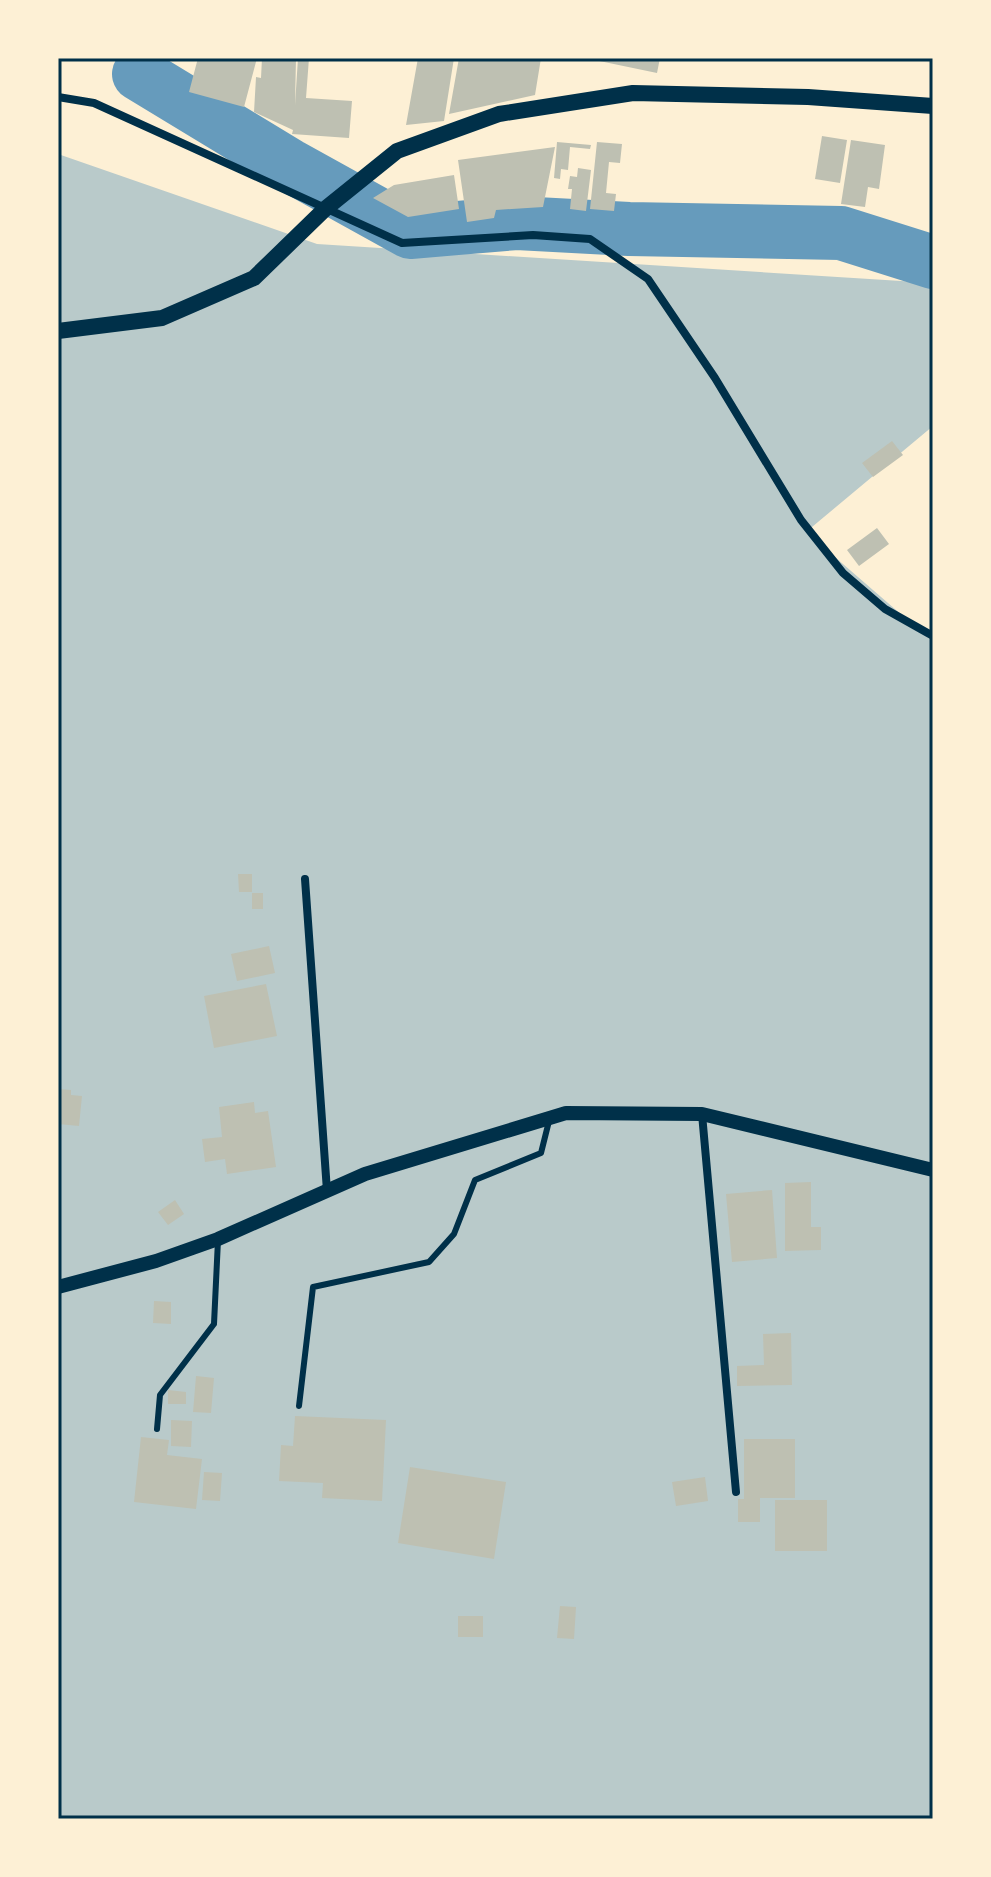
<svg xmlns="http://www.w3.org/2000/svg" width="991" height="1877" viewBox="0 0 991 1877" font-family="Lora,serif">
<rect width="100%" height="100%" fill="#fdf0d5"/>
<path fill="#b9caca" d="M 58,154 L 317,244 L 933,283 L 933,426 L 806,532 L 933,642 L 933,1819 L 58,1819 Z"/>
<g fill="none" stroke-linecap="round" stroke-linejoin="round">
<path stroke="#669bbc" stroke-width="54" d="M 139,74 L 289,165 L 410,232 L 517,223 L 629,229 L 841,233 L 933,262"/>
</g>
<path fill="#bec0b2" d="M 198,58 L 257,58 L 244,107 L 189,92 Z
M 262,58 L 296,58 L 295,105 L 298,58 L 309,58 L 306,98 L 352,101 L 349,138 L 292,134 L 293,130 L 254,112 L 256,77 L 261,78 Z
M 418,58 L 454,58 L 444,121 L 406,125 Z
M 459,58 L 541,58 L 535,95 L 449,114 Z
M 585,58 L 660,58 L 657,73 Z
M 822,136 L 847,140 L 840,183 L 815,179 Z
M 851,140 L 885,145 L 879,189 L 868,187 L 865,207 L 841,204 Z
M 557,142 L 591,145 L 590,149 L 570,147 L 568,170 L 561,169 L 560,179 L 554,178 Z
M 597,142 L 622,144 L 620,163 L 609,162 L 606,193 L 616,194 L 614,211 L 590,209 Z
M 555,147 L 543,207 L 496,210 L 494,218 L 467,222 L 458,160 Z
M 578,168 L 591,170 L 586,211 L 570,209 L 572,189 L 568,189 L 570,176 L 577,177 Z
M 454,175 L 459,209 L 408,217 L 373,198 L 394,185 Z
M 892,441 L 903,455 L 873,477 L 862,463 Z
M 877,528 L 889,544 L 859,566 L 847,550 Z
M 238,874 L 252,874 L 252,892 L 239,892 Z
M 252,893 L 263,893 L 263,909 L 252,909 Z
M 269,946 L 275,973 L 237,981 L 231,954 Z
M 266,984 L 277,1036 L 214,1048 L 204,996 Z
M 58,1089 L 71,1090 L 71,1095 L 82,1096 L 79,1126 L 58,1124 Z
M 254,1102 L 255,1113 L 268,1111 L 276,1167 L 227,1174 L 225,1159 L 205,1162 L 202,1139 L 222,1137 L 219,1107 Z
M 811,1182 L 811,1227 L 821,1227 L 821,1250 L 785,1251 L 785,1183 Z
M 772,1190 L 777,1258 L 732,1262 L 726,1194 Z
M 175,1200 L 184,1214 L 168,1225 L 158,1212 Z
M 154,1301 L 171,1302 L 171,1324 L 153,1323 Z
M 791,1333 L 792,1385 L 737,1386 L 737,1366 L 764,1365 L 763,1334 Z
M 196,1376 L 214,1378 L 211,1413 L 193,1412 Z
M 168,1390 L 186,1392 L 186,1404 L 168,1404 Z
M 295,1416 L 386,1420 L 382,1501 L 322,1498 L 323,1483 L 279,1481 L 281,1445 L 293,1446 Z
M 171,1420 L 192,1421 L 191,1447 L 171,1446 Z
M 141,1437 L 169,1440 L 167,1455 L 202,1459 L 196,1509 L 134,1502 Z
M 744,1439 L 795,1439 L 795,1498 L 760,1498 L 760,1522 L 738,1522 L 738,1499 L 744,1499 Z
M 410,1467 L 506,1482 L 494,1559 L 398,1543 Z
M 204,1472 L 222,1473 L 220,1501 L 202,1500 Z
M 705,1477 L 708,1501 L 676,1506 L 672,1482 Z
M 775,1500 L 827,1500 L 827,1551 L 775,1551 Z
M 560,1606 L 576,1607 L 574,1639 L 557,1638 Z
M 458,1616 L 483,1616 L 483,1637 L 458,1637 Z"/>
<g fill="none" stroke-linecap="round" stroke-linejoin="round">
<path stroke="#003049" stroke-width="6" d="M 299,1406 L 313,1287 L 429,1262 L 454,1234 L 475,1180 L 541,1153 L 549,1121
M 157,1429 L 160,1395 L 214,1324 L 218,1240"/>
<path stroke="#003049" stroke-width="8" d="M 58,97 L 94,103 L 402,243 L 533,235 L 590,239 L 648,279 L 715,378 L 801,520 L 843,573 L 885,609 L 933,636
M 305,879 L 327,1191
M 702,1114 L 736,1492"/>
<path stroke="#003049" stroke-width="14" d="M 58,1287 L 156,1261 L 218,1239 L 365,1174 L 566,1113 L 702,1114 L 933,1170"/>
<path stroke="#003049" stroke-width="16" d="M 58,331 L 162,318 L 254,278 L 325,209 L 397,151 L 499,114 L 633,93 L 808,97 L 933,106"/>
</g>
<rect width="991" height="1877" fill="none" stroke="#fdf0d5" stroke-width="120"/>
<rect x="60" y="60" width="871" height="1757" fill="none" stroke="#003049" stroke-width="3"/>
</svg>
